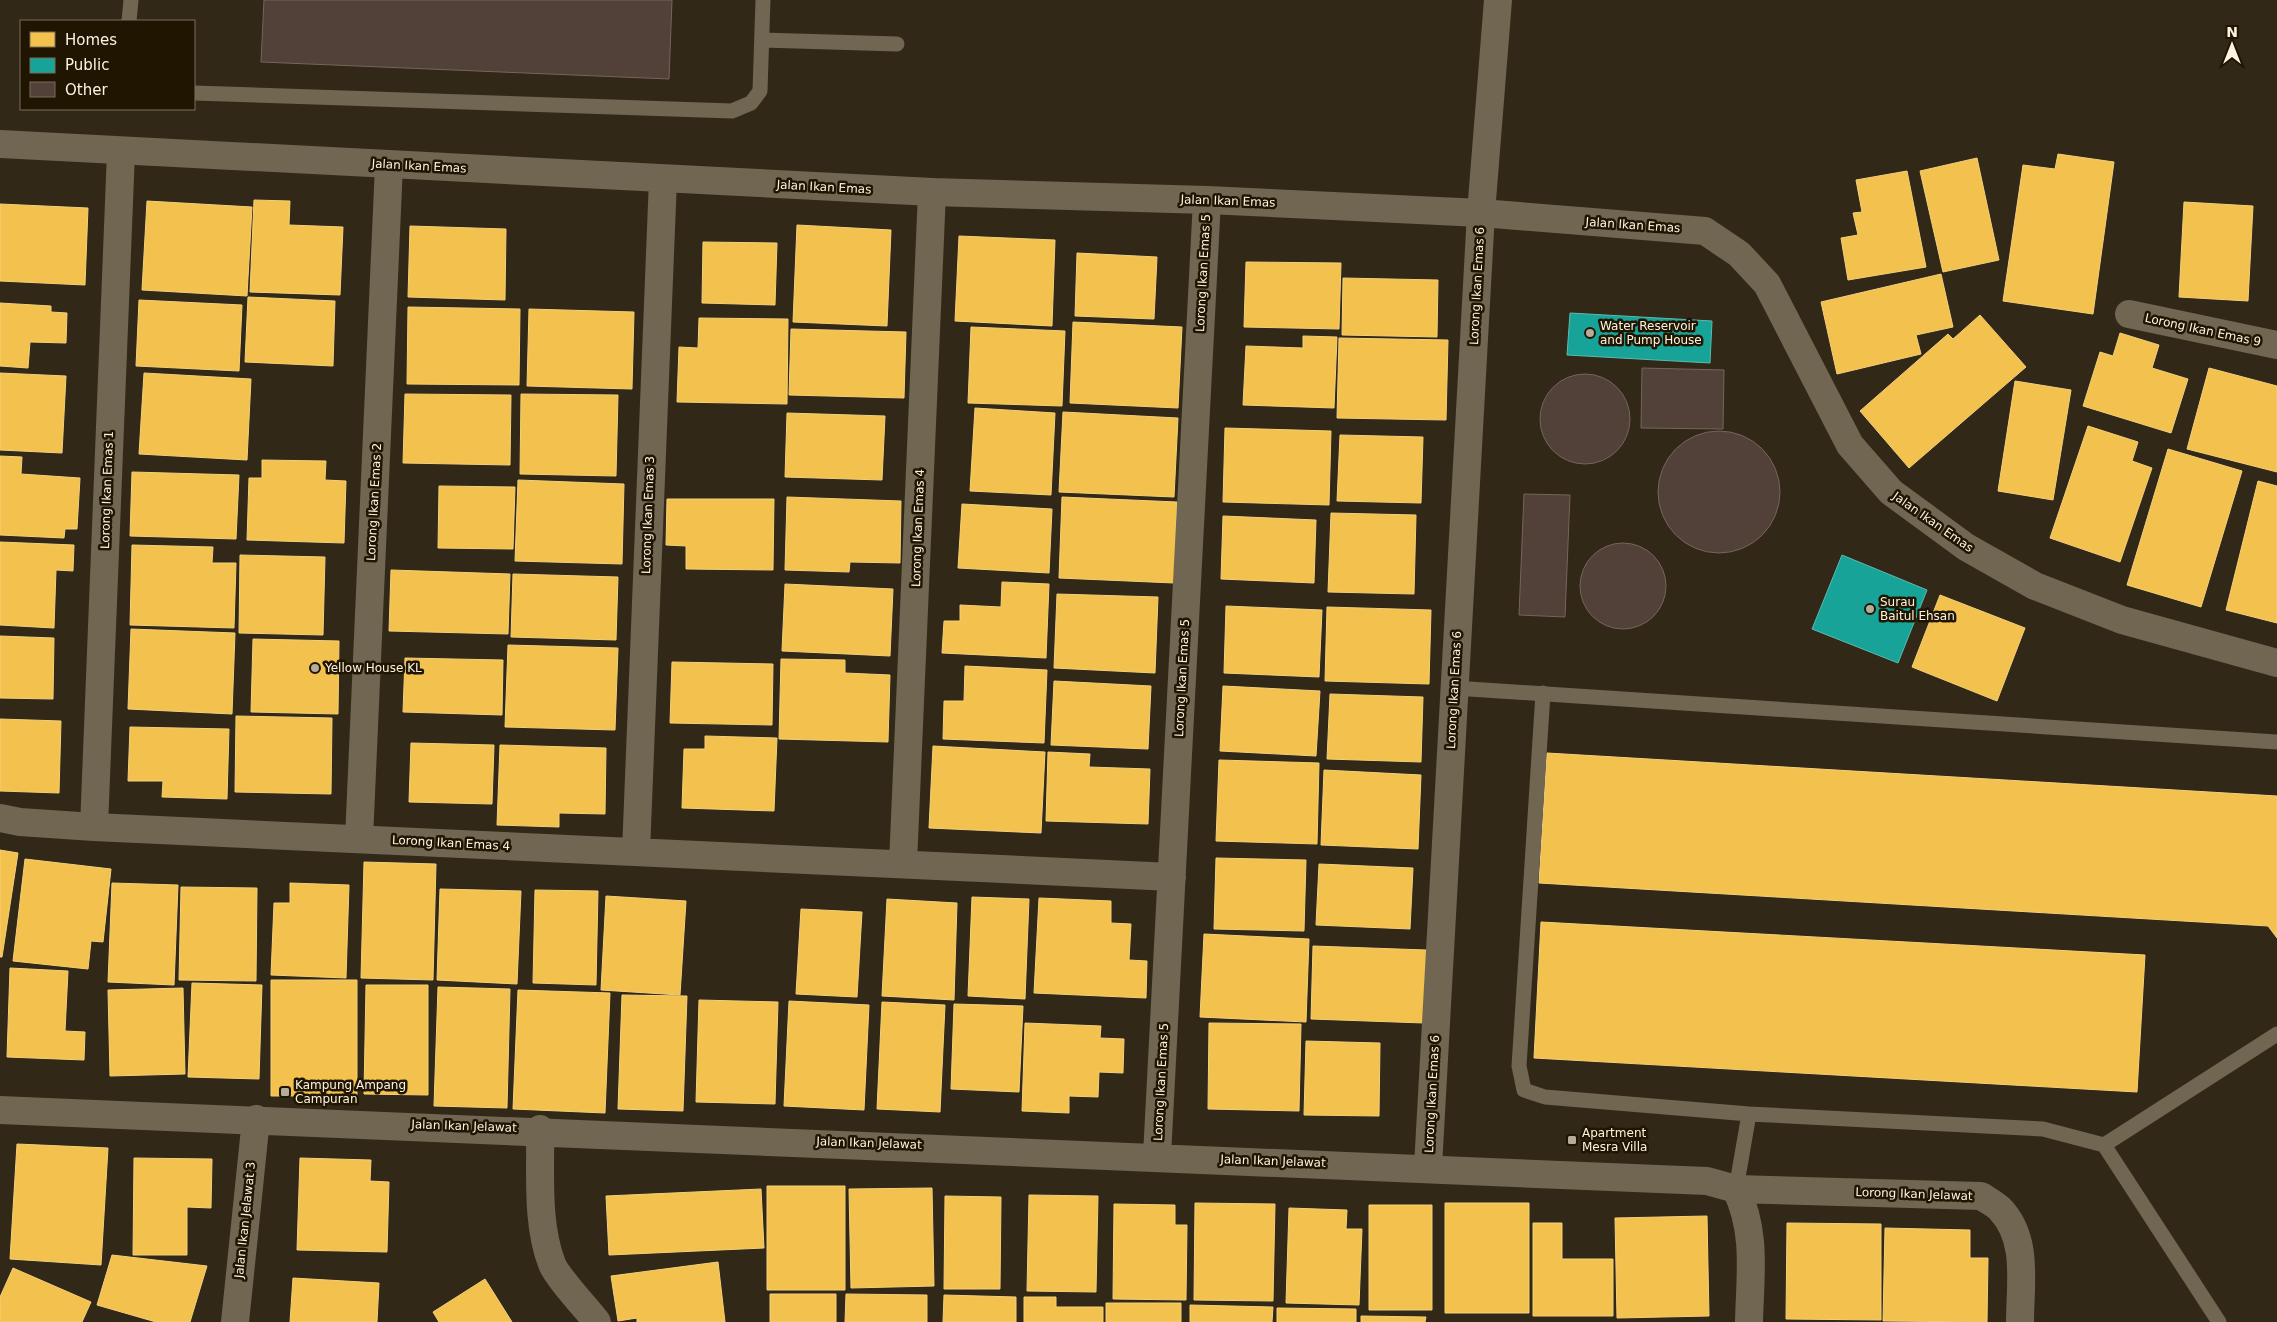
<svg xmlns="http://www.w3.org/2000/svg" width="2277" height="1322" viewBox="0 0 2277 1322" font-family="'DejaVu Sans',sans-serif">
<rect width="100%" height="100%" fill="#312817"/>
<path fill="#f2c14e" stroke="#f5d07a" d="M 2058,154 L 2114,162 L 2093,314 L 2003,301 L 2023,165 L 2055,169 Z
M 1977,158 L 1999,260 L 1943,272 L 1920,171 Z
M 1907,171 L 1926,267 L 1848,280 L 1841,238 L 1858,235 L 1853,213 L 1862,212 L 1856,180 Z
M 254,200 L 290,201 L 289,225 L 343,227 L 340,295 L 250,292 Z
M 147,201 L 252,207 L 247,296 L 142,290 Z
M 2184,202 L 2253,206 L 2248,301 L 2179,297 Z
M 0,204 L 88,208 L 85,285 L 0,281 Z
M 797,225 L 891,230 L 887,326 L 793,322 Z
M 410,226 L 506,229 L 505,300 L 408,297 Z
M 959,236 L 1055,240 L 1052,326 L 955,321 Z
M 703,242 L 777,243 L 775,305 L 702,303 Z
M 1077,253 L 1157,257 L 1154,319 L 1075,316 Z
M 1246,262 L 1341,263 L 1339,329 L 1244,327 Z
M 1941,274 L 1953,327 L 1916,335 L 1921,354 L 1837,374 L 1821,302 Z
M 1343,278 L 1438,280 L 1437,337 L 1342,335 Z
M 248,297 L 335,301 L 333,366 L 245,362 Z
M 139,300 L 242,305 L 239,371 L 136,366 Z
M 0,303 L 51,306 L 51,312 L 67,313 L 66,343 L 30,342 L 28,368 L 0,366 Z
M 408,307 L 520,309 L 519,385 L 407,384 Z
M 529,309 L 634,312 L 632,389 L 527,386 Z
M 1980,315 L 2026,367 L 1909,468 L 1860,411 L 1948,334 L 1953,339 Z
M 699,318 L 788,319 L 787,404 L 677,402 L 679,347 L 698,348 Z
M 1073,322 L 1182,327 L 1178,408 L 1070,403 Z
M 971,327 L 1065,331 L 1062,406 L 968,403 Z
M 791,329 L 906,332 L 904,398 L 789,395 Z
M 2120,333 L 2159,345 L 2152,368 L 2188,379 L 2171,433 L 2083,406 L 2100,352 L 2113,356 Z
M 1303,336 L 1337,337 L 1334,408 L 1243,405 L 1246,346 L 1303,348 Z
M 1339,338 L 1448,340 L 1446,420 L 1337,418 Z
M 2209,368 L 2277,386 L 2277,472 L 2187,449 Z
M 0,373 L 66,376 L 62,453 L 0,450 Z
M 144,373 L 251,379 L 247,460 L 139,454 Z
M 2015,381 L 2071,390 L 2053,500 L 1998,491 Z
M 405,394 L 511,395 L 510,465 L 403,463 Z
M 521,394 L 618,395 L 616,476 L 520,474 Z
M 975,408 L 1055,413 L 1051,495 L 970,491 Z
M 1063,412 L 1178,418 L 1174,497 L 1059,492 Z
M 787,413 L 885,416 L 882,480 L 785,477 Z
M 2088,426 L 2138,442 L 2132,461 L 2152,468 L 2120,562 L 2050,538 Z
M 1225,428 L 1331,431 L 1329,505 L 1223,502 Z
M 1340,435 L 1423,437 L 1421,503 L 1337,501 Z
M 2168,449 L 2242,471 L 2201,607 L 2127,585 Z
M 0,456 L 22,457 L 21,474 L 80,478 L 77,529 L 65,529 L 64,538 L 0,535 Z
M 262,460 L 326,461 L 325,480 L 346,481 L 344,543 L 247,540 L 249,478 L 262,478 Z
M 132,472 L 239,475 L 236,539 L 130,536 Z
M 518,480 L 624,484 L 622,564 L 515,561 Z
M 2258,481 L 2277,486 L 2277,623 L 2226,610 Z
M 439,486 L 515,487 L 513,549 L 438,548 Z
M 787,497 L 901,501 L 900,563 L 850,562 L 849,572 L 785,570 Z
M 1062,497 L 1177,502 L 1174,583 L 1059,578 Z
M 667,499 L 774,499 L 773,570 L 686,569 L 686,546 L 666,545 Z
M 962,504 L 1052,509 L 1049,573 L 958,568 Z
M 1331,513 L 1416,515 L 1414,594 L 1328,592 Z
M 1223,516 L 1316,520 L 1314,583 L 1221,579 Z
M 0,542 L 74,545 L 73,571 L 56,570 L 54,628 L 0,625 Z
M 132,545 L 213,547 L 212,563 L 236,563 L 234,628 L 130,625 Z
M 240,555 L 325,557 L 323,635 L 239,633 Z
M 391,570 L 510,574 L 508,634 L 389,631 Z
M 513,574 L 618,577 L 616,640 L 511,637 Z
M 1002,582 L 1049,584 L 1046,658 L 942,653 L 944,621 L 960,621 L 960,605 L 1001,607 Z
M 785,584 L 893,589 L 890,656 L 782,651 Z
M 1057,594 L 1158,597 L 1155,673 L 1054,668 Z
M 1940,595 L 2025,628 L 1997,701 L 1912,667 Z
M 1226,606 L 1322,610 L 1319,677 L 1224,673 Z
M 1327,607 L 1431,610 L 1429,684 L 1325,681 Z
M 131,629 L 235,633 L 232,714 L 128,709 Z
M 0,636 L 54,638 L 53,699 L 0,698 Z
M 253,639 L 339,641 L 338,714 L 251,712 Z
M 508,645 L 618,648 L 615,730 L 505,727 Z
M 405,658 L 503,660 L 502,715 L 403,712 Z
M 781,659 L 845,660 L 845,673 L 890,675 L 888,742 L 779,739 Z
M 672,662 L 773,664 L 772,725 L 670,723 Z
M 965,666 L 1047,670 L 1044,743 L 943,739 L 944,701 L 964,701 Z
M 1054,681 L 1151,686 L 1148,749 L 1051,745 Z
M 1223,686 L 1320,691 L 1316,756 L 1220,751 Z
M 1330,694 L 1423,697 L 1421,762 L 1327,759 Z
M 236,716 L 332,718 L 331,794 L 235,792 Z
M 0,719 L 61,721 L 59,793 L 0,791 Z
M 130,727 L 229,729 L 227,799 L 162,797 L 163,781 L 128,781 Z
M 705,736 L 777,738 L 774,811 L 682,808 L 684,749 L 705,749 Z
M 411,743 L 494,745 L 492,804 L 409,802 Z
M 500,745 L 606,748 L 605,814 L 559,813 L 559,827 L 497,825 Z
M 933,746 L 1045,752 L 1041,833 L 929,828 Z
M 1048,752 L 1090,754 L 1089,767 L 1150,769 L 1148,824 L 1046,821 Z
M 1547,753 L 2277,796 L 2277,938 L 2268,926 L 1539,883 Z
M 1219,760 L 1319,763 L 1317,844 L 1216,841 Z
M 1324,770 L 1421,775 L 1418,849 L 1321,845 Z
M 0,850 L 18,853 L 2,957 L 0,957 Z
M 1216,858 L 1306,860 L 1304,931 L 1214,929 Z
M 25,859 L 111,869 L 103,942 L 91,941 L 88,969 L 13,961 Z
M 364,862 L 436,864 L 433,980 L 361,978 Z
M 1319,864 L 1413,868 L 1410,929 L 1316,925 Z
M 112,883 L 178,885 L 174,985 L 108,982 Z
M 290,883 L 349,885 L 346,978 L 271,975 L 274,903 L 290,903 Z
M 181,887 L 257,888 L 256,981 L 179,980 Z
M 440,889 L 521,891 L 517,984 L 437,980 Z
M 535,890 L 598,891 L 596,985 L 533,983 Z
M 606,896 L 686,901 L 680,995 L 601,990 Z
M 972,897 L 1029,899 L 1025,999 L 968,996 Z
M 1039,898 L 1111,901 L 1111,923 L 1131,924 L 1129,960 L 1147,961 L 1146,998 L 1034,993 Z
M 887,899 L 957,903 L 954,1000 L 882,996 Z
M 801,909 L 862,912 L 857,997 L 796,994 Z
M 1541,922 L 2145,955 L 2137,1092 L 1534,1058 Z
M 1204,934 L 1309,939 L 1306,1022 L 1200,1017 Z
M 1313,946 L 1426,950 L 1424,1023 L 1311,1019 Z
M 10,968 L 68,971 L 65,1031 L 85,1032 L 84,1060 L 7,1057 Z
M 271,980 L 357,980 L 357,1096 L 271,1096 Z
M 192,983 L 262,985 L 259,1079 L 188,1077 Z
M 366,985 L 428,985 L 428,1095 L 364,1094 Z
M 438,987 L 510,989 L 507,1108 L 434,1106 Z
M 183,988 L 185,1074 L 110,1076 L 108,990 Z
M 518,990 L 610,993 L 605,1113 L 513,1109 Z
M 622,995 L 687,996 L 683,1111 L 618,1109 Z
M 699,1000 L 778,1002 L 775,1104 L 696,1102 Z
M 789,1001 L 869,1005 L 864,1110 L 784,1106 Z
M 882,1002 L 945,1005 L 940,1112 L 877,1109 Z
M 954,1004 L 1023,1006 L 1019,1092 L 951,1089 Z
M 1025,1023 L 1101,1026 L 1100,1038 L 1124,1039 L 1123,1073 L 1099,1072 L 1098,1097 L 1069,1096 L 1069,1113 L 1022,1111 Z
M 1209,1023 L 1301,1024 L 1299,1111 L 1208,1109 Z
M 1306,1041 L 1380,1043 L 1379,1116 L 1304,1115 Z
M 17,1144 L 108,1148 L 101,1265 L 10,1259 Z
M 134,1158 L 212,1159 L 211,1208 L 187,1207 L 187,1255 L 133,1255 Z
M 300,1158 L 371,1160 L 370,1181 L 389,1182 L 387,1252 L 297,1250 Z
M 767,1186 L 845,1186 L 845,1290 L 767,1290 Z
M 932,1188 L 934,1286 L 851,1288 L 849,1189 Z
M 761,1189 L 764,1248 L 609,1255 L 606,1196 Z
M 1029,1195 L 1098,1196 L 1096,1292 L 1027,1291 Z
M 945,1196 L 1001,1197 L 1000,1289 L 944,1289 Z
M 1195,1203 L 1275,1204 L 1273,1301 L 1194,1300 Z
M 1445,1203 L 1529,1203 L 1529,1313 L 1445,1313 Z
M 1114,1204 L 1175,1205 L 1175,1225 L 1187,1225 L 1186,1300 L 1113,1299 Z
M 1369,1205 L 1432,1205 L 1432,1310 L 1369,1310 Z
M 1289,1208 L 1347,1210 L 1346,1229 L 1362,1229 L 1359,1305 L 1286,1303 Z
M 1707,1216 L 1709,1316 L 1617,1318 L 1615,1218 Z
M 1533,1223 L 1562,1223 L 1562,1259 L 1613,1259 L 1613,1316 L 1533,1316 Z
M 1787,1223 L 1881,1224 L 1881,1320 L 1786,1319 Z
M 1885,1228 L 1970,1230 L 1970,1258 L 1988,1258 L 1987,1322 L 1883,1321 Z
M 112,1255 L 207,1266 L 190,1322 L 156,1322 L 97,1305 Z
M 718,1262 L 725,1322 L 637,1322 L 637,1318 L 618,1321 L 611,1276 Z
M 13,1268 L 91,1302 L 82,1322 L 0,1322 L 0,1297 Z
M 293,1278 L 379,1283 L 377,1322 L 290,1322 Z
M 485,1279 L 512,1322 L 439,1322 L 433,1312 Z
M 770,1294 L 836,1294 L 836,1322 L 770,1322 Z
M 846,1294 L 927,1295 L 927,1322 L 845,1322 Z
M 944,1295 L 1016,1297 L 1016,1322 L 943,1322 Z
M 1024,1297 L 1056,1297 L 1056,1307 L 1103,1307 L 1103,1322 L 1024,1322 Z
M 1106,1303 L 1181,1303 L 1181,1322 L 1106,1322 Z
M 1190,1305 L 1273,1307 L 1272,1322 L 1190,1322 Z
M 1277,1308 L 1356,1309 L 1356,1322 L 1277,1322 Z
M 1361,1316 L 1426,1317 L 1425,1322 L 1361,1322 Z"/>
<path fill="#17a398" stroke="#5cbbae" d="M 1570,313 L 1712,321 L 1710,363 L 1567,355 Z
M 1842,555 L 1927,590 L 1898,663 L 1812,629 Z"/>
<path fill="#514139" stroke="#76655c" d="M 264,0 L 672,0 L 669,79 L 261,62 Z
M 1642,368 L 1724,370 L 1723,429 L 1641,428 Z
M1540 419a45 45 0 1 1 90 0a45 45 0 1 1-90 0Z
M1658 492a61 61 0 1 1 122 0a61 61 0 1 1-122 0Z
M 1524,494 L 1570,495 L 1565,617 L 1519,615 Z
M1580 586a43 43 0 1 1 86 0a43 43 0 1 1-86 0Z"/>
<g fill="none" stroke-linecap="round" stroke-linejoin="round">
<path stroke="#706652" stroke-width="15" d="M 129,21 L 131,0
M 762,40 L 897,44
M 194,93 L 732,111 L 751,103 L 760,91 L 763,0
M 1454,688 L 2277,742
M 1543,693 L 1519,1066 L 1524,1090 L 1545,1097 L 1749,1114 L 2043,1129 L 2104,1145 L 2219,1322
M 2104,1145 L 2277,1034
M 1736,1189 L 1749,1114"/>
<path stroke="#706652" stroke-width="28" d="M 2129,314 L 2277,345
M 0,818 L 20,822 L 94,827 L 1172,877
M 94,827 L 121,152
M 359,839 L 389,165
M 636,852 L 663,179
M 903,864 L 932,192
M 0,1110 C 569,1130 1138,1153 1707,1181 L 1736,1189 L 1981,1196 C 1987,1200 1995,1204 2000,1209 C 2029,1239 2020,1284 2020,1322
M 540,1129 C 541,1172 536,1223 552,1264 C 557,1277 587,1309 597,1322
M 1157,1156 L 1207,200
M 1428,1167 L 1481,213
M 1736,1189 C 1757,1233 1750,1275 1749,1322
M 235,1322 L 256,1119"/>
<path stroke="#706652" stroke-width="28" d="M 0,144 L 932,192 L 1207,200 L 1481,213 L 1705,231 L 1739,254 L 1767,284 L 1850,445 L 1891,492 L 1966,547 L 2035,586 L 2122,620 L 2277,663
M 1481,213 L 1498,0"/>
</g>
<g fill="#b5ac9a" stroke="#201500" stroke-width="2">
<circle cx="1590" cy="333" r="5"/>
<circle cx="1870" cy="609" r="5"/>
<circle cx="315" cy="668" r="5"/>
<rect x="280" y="1087" width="10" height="10" rx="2.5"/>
<rect x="1567" y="1135" width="10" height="10" rx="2.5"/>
</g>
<g text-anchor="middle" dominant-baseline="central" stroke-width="5" stroke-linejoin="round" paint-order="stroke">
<g font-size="12" fill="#fcf3e1" stroke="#201500">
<text transform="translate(419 166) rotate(3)">Jalan Ikan Emas</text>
<text transform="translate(824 187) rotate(3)">Jalan Ikan Emas</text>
<text transform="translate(1228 201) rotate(2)">Jalan Ikan Emas</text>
<text transform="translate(1633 225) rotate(4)">Jalan Ikan Emas</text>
<text transform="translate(1203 273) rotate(-87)">Lorong Ikan Emas 5</text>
<text transform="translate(1477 286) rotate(-87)">Lorong Ikan Emas 6</text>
<text transform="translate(2203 330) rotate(12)">Lorong Ikan Emas 9</text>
<text transform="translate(107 490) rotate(-88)">Lorong Ikan Emas 1</text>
<text transform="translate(374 502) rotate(-87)">Lorong Ikan Emas 2</text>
<text transform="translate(648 515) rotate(-88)">Lorong Ikan Emas 3</text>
<text transform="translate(1933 522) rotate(35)">Jalan Ikan Emas</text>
<text transform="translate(918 528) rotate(-88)">Lorong Ikan Emas 4</text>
<text transform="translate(1182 678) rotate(-87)">Lorong Ikan Emas 5</text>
<text transform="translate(1454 690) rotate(-87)">Lorong Ikan Emas 6</text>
<text transform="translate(451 843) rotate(3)">Lorong Ikan Emas 4</text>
<text transform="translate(1161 1082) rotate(-87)">Lorong Ikan Emas 5</text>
<text transform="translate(1432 1094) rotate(-87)">Lorong Ikan Emas 6</text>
<text transform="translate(464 1126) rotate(2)">Jalan Ikan Jelawat</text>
<text transform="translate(869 1143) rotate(2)">Jalan Ikan Jelawat</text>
<text transform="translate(1273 1161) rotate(2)">Jalan Ikan Jelawat</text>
<text transform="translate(1914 1194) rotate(2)">Lorong Ikan Jelawat</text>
<text transform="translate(245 1220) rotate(-84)">Jalan Ikan Jelawat 3</text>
</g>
<g font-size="12" fill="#fcf3e1" stroke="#201500" text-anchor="start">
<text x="1600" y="326">Water Reservoir<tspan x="1600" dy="14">and Pump House</tspan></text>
<text x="1880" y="602">Surau<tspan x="1880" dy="14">Baitul Ehsan</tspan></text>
<text x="325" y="668">Yellow House KL</text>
<text x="295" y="1085">Kampung Ampang<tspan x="295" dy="14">Campuran</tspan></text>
<text x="1582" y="1133">Apartment<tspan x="1582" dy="14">Mesra Villa</tspan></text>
</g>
</g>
<rect x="20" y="20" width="175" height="90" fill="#201500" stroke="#786e5a"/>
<rect x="30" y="32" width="25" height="15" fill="#f2c14e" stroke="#786e5a"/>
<text x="65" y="45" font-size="15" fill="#fcf3e1">Homes</text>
<rect x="30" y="58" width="25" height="15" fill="#17a398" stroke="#786e5a"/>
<text x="65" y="70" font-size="15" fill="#fcf3e1">Public</text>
<rect x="30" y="82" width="25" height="15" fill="#514139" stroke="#786e5a"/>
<text x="65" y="95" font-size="15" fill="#fcf3e1">Other</text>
<g transform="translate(2232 45)" stroke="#201500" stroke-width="4" paint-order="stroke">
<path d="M0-4L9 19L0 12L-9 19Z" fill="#fcf3e1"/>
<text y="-8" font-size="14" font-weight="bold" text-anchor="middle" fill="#fcf3e1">N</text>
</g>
</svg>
